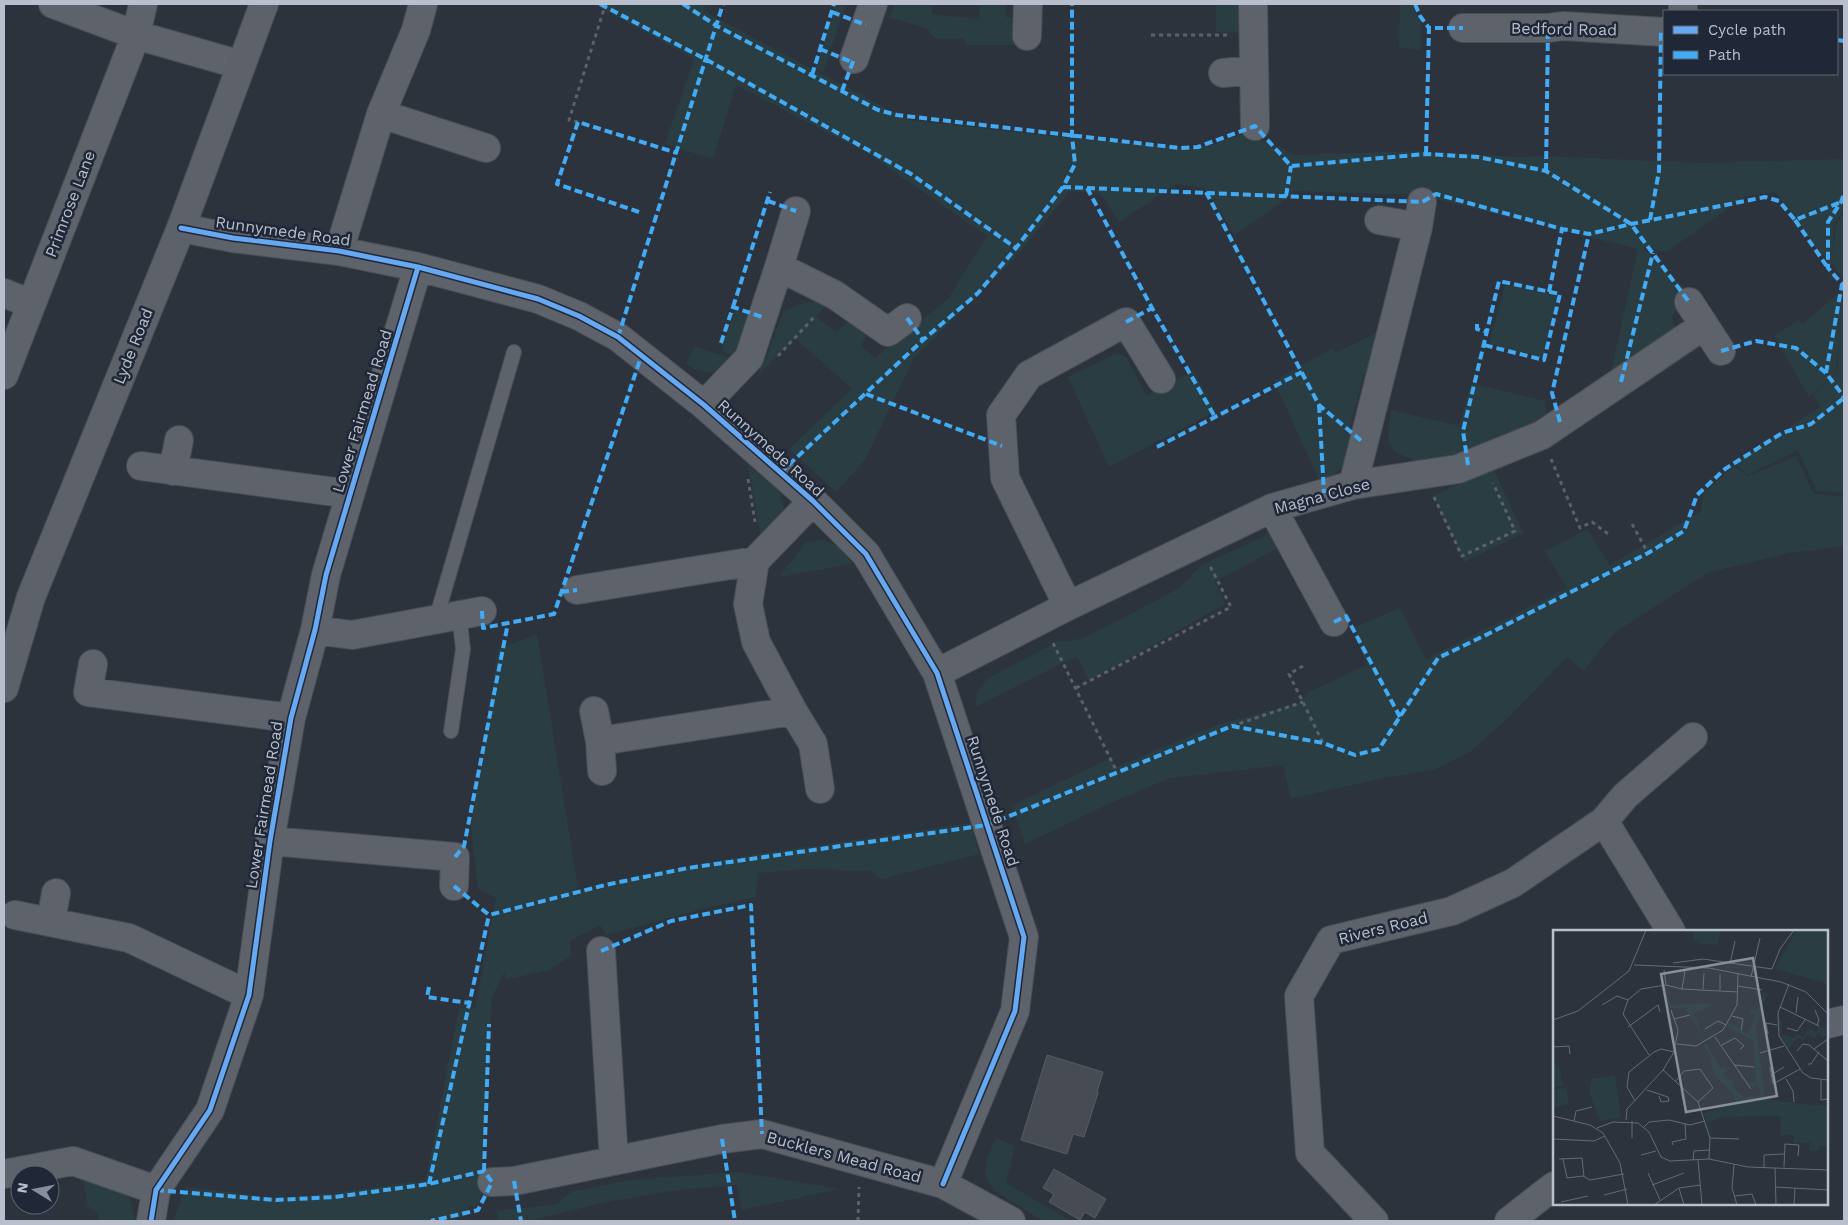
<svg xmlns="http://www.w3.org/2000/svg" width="1848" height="1225" viewBox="0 0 1848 1225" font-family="'Work Sans',sans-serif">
<rect width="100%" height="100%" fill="#2d333d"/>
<path fill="#2a3d43" d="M 594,4 L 706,4 L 703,11 L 707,13 L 908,120 L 1051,136 L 1199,149 L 1242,134 L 1284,149 L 1294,155 L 1422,151 L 1517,157 L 1542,156 L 1701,163 L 1844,159 L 1844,209 L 1834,224 L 1831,261 L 1836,225 L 1844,212 L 1844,493 L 1816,491 L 1798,450 L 1748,475 L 1734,463 L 1820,407 L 1813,394 L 1837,373 L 1841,303 L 1836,373 L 1809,397 L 1774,336 L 1799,320 L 1802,324 L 1842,291 L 1843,279 L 1832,264 L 1831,266 L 1775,192 L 1745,197 L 1666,252 L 1643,248 L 1694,297 L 1672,315 L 1675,332 L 1610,377 L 1638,249 L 1419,195 L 1294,191 L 1281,203 L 1235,235 L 1204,188 L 1177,184 L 1119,222 L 1100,193 L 1070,191 L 1014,259 L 914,358 L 865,460 L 836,492 L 789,449 L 852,389 L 795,338 L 760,373 L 759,367 L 767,355 L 783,312 C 798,305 812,298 829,303 L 816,317 L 837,332 L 852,318 L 864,326 L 866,336 L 861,346 L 875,358 L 948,299 L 987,236 L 869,154 L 736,85 L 713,159 L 665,144 L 694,59 Z
M 837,4 L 846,4 L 823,73 L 815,68 Z
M 895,4 L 932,4 L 932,14 L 979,19 L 980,4 L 1005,4 L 1006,17 L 1017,18 L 1017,45 L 966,45 L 964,39 L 934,38 L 928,29 L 889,17 Z
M 1216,4 L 1239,4 L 1249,33 L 1216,32 Z
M 1400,4 L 1412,4 L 1421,24 L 1421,50 L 1399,48 Z
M 1505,285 L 1557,296 L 1543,357 L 1489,344 Z
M 735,310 L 758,319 L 739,358 L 721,351 Z
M 1380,331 L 1372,367 L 1363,377 L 1350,427 L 1351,451 L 1347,463 L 1334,475 L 1319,480 L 1274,381 L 1333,348 L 1335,353 Z
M 694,346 L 733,359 C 731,362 728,367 725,369 C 713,376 696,371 686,364 Z
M 1117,353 L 1126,357 L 1146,395 L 1193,371 L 1216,411 L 1109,467 L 1068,377 Z
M 1471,383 L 1545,401 L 1547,417 L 1507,440 L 1449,458 L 1416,461 L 1394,452 L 1388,439 L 1391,410 L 1459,426 Z
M 1796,456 L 1814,494 L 1844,497 L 1844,546 L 1789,553 L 1707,573 L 1614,633 L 1584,671 L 1567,657 L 1509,717 L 1470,752 L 1436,769 L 1384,778 L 1291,799 L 1283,765 L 1171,778 L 1121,798 L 1025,844 L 1012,806 L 1110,758 L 1116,767 L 1219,724 L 1298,703 L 1307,693 L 1367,665 L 1352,628 L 1400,608 L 1426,659 L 1567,588 L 1545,552 L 1587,529 L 1610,565 L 1701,511 L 1703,494 L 1734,466 L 1748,476 Z
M 748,465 L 778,490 L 784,506 L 780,526 L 761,538 Z
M 1493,468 L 1523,533 L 1464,562 L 1433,496 Z
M 1269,534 L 1274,536 L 1280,547 L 1215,581 L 1225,604 L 1089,681 L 1077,656 L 975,707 L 977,692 L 987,679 L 1059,641 L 1065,642 L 1083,638 L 1116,622 L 1181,587 L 1200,566 Z
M 822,540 L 838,546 L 853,564 L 779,577 L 806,542 Z
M 537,634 L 577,882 L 576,890 C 705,858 839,843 971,823 L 979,854 L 882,879 L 870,871 L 807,869 L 758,873 L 756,897 L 702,909 L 607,935 L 600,925 L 570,941 L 571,956 L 549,970 L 505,980 L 505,971 L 492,997 L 482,1179 L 486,1182 L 478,1205 L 468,1207 L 464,1216 L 446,1221 L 173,1221 L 186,1187 L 278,1198 L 329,1194 L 426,1180 L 459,1008 L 475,1009 L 496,898 L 478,889 L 471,828 L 498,649 Z
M 996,1138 L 1015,1146 L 1006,1183 L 1071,1221 L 1043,1221 L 994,1190 L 985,1177 L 987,1159 Z
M 738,1172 L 839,1189 L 742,1210 L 737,1185 L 676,1190 L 607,1202 L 528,1221 L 498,1221 L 497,1211 L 557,1204 L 571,1192 L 630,1180 Z
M 83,1181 L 106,1185 L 129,1197 L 135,1217 L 134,1221 L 99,1221 L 98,1214 L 88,1206 Z"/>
<path fill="#464b54" stroke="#565b64" d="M 1047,1055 L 1103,1072 L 1097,1092 L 1098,1093 L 1084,1137 L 1073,1134 L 1067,1154 L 1021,1140 Z
M 1054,1169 L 1106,1199 L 1095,1218 L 1085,1212 L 1080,1220 L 1049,1202 L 1054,1194 L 1043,1188 Z"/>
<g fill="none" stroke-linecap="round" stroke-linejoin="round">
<g stroke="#4a4e55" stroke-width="16">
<path id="lane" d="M 436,619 L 514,352
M 451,731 L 463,649 L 459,614"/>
</g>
<g stroke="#4a4e55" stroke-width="30">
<path id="street" d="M 53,4 L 136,35 L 241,65
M 1253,4 L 1255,126
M 1683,11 L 1683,4
M 1463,28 L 1548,28 L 1563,26 L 1664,32
M 1027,36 L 1028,4
M 854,59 L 873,4
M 1223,73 L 1253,70
M 381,114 L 486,148
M 1379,220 L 1418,227 L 1422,202
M 181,228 L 233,238 L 339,251 L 418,267 L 538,299 L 579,316 L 618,337 L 704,405 L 813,501 L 866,554 L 937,673 L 1024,937 L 1015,1011 L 943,1184
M 339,251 L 381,114 L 416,30 L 423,4
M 779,267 L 796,211
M 4,293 L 31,304
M 1689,302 L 1721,351
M 4,375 L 136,35 L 143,4
M 704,405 L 749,358 L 779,267 L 835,295 L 888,332 L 907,318
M 141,466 L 350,494
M 173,471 L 179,440
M 1353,485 L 1418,227
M 813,501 L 755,561 L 748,604 L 756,642 L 793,711 L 813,744 L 820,789
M 1272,508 L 1334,622
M 577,590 L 755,561
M 1068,606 L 1005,478 L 1001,415 L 1029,375 L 1126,322 L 1161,379
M 315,630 L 352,635 L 482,611
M 93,664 L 88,692 L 291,718
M 937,673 L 1068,606 L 1272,508 L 1353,485 L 1458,469 L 1542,435 L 1703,326
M 594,711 L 600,741
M 602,771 L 600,741 L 793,711
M 1604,821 L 1625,796 L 1693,737
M 270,841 L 455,857 L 454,886
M 15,915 L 129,938 L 249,995
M 51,921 L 56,893
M 601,951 L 614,1161
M 1827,1024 L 1844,1020
M 4,1174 L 73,1161 L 156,1190
M 492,1182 L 514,1181 L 722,1139 L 762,1134 L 943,1184 L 1011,1221
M 151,1221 L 156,1190 L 210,1110 L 249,995 L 270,841 L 291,718 L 315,630 L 326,575 L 418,267
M 1374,1221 L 1310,1153 L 1299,996 L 1331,940 L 1452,911 L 1513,883 L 1604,821 L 1671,931
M 1509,1221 L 1554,1186"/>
</g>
<g stroke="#4a4e55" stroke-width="30">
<path id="secondary" d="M 4,688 L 31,597 L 181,228 L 264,4"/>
</g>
<path stroke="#5b6167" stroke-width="3" stroke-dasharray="4 4" stroke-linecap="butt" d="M 1151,35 L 1228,35
M 578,122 L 569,120 L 605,6
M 778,356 L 816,315
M 1551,459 L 1580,528 L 1592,522 L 1611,536
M 748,479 L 755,522
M 1434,497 L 1462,556 L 1515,531 L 1493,483
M 1632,524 L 1648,553
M 1053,643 L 1117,772
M 1303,666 L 1289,674 L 1323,743
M 1076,688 L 1231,607 L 1210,566
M 1232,726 L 1303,702
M 858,1221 L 859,1187"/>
<use href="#lane" stroke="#5e626a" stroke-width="14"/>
<use href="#street" stroke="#5e626a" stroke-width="28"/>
<use href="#secondary" stroke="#5d6169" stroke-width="28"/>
<path stroke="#42abf6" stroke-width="4" stroke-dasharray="8 4" stroke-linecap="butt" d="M 600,4 L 707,60 L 911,174 L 1016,248
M 683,4 L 717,26 L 878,110 L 897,115 L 1180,148 L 1198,147 L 1255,126 L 1291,166 L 1426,154 L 1478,157 L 1546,171 L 1631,224 L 1689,302
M 1415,4 L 1420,16 L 1429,28
M 832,12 L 866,25
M 1837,40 L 1844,41
M 820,49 L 852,62
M 812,75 L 834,4
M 842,91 L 854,59
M 1426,154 L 1429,28 L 1463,28
M 1546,171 L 1548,28
M 1063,187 L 1422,202 L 1436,194 L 1562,229 L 1589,234 L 1631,224 L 1765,197 L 1779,201 L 1795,220 L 1841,202
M 1087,188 L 1152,308 L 1215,417
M 1206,192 L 1319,405 L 1364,443
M 1286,196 L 1291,166
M 768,201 L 796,211
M 639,212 L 557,184 L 578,122 L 677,153
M 1650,220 L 1659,171 L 1661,32
M 1795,220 L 1828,268
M 1549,292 L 1562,229
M 733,307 L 770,192
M 907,318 L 923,340
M 1126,322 L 1152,308
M 1477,324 L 1477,329 L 1487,332
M 618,337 L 723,4
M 721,343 L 733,307 L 762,317
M 1721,351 L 1756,341 L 1796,348 L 1826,373 L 1844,397
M 1826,373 L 1842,284 L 1828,268 L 1828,222 L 1841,202 L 1844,194
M 1621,382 L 1653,253
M 866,394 L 1002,446
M 1319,405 L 1324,493
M 1560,422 L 1552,393 L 1589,234
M 1157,447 L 1302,372
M 1468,465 L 1463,431 L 1499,281 L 1560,294 L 1544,360 L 1484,345
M 780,473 L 923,340 L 978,293 L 1016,248 L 1063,187 L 1075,164 L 1072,136 L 1072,4
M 561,592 L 577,590
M 482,611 L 483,628 L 554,614 L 642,354
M 1334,622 L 1346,616 L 1400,717
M 455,857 L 464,846 L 508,623
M 454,886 L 489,915 L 605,885 L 688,868 L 987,825 L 1232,726 L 1323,743 L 1355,755 L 1379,749 L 1438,658 L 1490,633 L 1648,553 L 1684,531 L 1697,495 L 1725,469 L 1782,433 L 1811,424 L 1844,398
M 601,951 L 671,921 L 751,905 L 762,1134
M 429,987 L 427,997 L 469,1003
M 722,1139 L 735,1221
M 484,1171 L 489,1024
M 514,1181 L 521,1221
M 429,1184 L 489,915
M 156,1190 L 276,1200 L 335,1197 L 429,1184 L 484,1171 L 492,1182 L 478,1210 L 431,1221"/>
<g stroke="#202838" stroke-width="8">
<path id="cycleway" d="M 181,228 L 233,238 L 339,251 L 418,267 L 538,299 L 579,316 L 618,337 L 704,405 L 813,501 L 866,554 L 937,673 L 1024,937 L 1015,1011 L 943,1184
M 151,1221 L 156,1190 L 210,1110 L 249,995 L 270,841 L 291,718 L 315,630 L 326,575 L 418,267"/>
</g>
<use href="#cycleway" stroke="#66a8f1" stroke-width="5"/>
</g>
<g text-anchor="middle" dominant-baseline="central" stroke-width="5" stroke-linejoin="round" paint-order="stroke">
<g font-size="16" fill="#b9bfcc" stroke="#202838">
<text transform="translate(1564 29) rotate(1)">Bedford Road</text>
<text transform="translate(70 204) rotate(-69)">Primrose Lane</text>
<text transform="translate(283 231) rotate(8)">Runnymede Road</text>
<text transform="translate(133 346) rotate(-68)">Lyde Road</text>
<text transform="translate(362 411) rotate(-73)">Lower Fairmead Road</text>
<text transform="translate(771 448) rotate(42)">Runnymede Road</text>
<text transform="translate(1322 496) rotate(-15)">Magna Close</text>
<text transform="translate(993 801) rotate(72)">Runnymede Road</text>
<text transform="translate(264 805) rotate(-81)">Lower Fairmead Road</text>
<text transform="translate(1383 928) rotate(-14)">Rivers Road</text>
<text transform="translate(844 1157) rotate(15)">Bucklers Mead Road</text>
</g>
</g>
<g transform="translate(1553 930)">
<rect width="275" height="275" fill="#2d333d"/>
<path d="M 141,0 L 168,0 L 164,15 L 146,14 L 146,11 L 141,11 ZM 240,0 L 275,0 L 275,54 L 222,39 L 242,2 ZM 108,56 L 114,57 L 117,75 L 158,73 L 160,76 L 141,83 L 151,111 L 133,78 L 115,78 ZM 210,62 L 215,63 L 205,89 L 221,92 L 205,90 L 203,97 L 212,169 L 275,177 L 275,216 L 266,215 L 265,221 L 256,220 L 257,212 L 241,213 L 241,206 L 231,204 L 228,210 L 227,186 L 173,187 L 154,192 L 160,206 L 157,204 L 151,183 L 184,174 L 179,163 L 161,145 L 157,125 L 150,115 L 153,114 L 168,138 L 171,137 L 173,140 L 170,143 L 181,153 L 179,155 L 184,161 L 193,169 L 198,165 L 203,169 L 208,161 L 203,154 L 200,158 L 193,153 L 203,153 L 200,110 L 174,97 L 177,93 L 182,96 L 185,92 L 182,89 L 187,90 L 185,98 L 195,104 L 203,84 L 197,83 L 198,79 L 205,80 ZM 225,89 L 229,91 L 228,104 L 241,108 L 243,104 L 250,107 L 255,99 L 264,102 L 266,96 L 272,99 L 272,105 L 271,108 L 265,102 L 262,108 L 254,105 L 251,110 L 244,108 L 235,120 L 228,109 ZM 1,132 L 7,139 L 10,156 L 0,158 ZM 62,145 L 68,188 L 47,191 L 37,165 L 37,153 L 40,149 ZM 13,158 L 16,174 L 0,177 L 0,160 Z" fill="#2a3d43"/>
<path fill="none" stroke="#656b76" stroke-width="1" d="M 120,33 L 150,29 L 219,39 L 227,19 L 241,0M 177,34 L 182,11M 81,35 L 156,38 L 228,52 L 253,62 L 275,84M 111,40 L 113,55M 167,44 L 167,60M 198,47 L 207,8M 236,54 L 225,83 L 226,106 L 250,143 L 258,148 L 275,150M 185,56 L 209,60M 129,59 L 132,41M 150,59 L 151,43M 49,75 L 64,66 L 75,70M 227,77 L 266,96M 262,80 L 266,90 L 264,95M 243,83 L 245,67M 179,86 L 190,89 L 188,100M 121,89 L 137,85M 0,90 L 25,81 L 76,41 L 93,0M 75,97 L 105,75 L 107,82M 234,98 L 244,101 L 252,90M 152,99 L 165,91 L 173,95M 215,104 L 213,93 L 224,95M 162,107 L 198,159M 124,114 L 143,116 L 170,100 L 184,75 L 185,44M 169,115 L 182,108 L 191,116 L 187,119M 0,117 L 16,116 L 17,124M 261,119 L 275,109M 244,121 L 250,114 L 256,115 L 275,131M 207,123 L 231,116M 96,125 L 70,84 L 75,70 L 88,59 L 113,55 L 129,59 L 185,62M 255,134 L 258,134 L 266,122M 181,135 L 201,137M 217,137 L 220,154 L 247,139M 110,140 L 145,172 L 157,208 L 156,229M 218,145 L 231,137M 233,149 L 240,161 L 241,172M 268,150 L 268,170 L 275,169M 123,151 L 131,141 L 147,139 L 160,158 L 145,172M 94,160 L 115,167 L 116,171 L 108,172 L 106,166M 82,171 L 74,157 L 76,142 L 101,122 L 108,119 L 121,122M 0,186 L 37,195 L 50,203 L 67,233 L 75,275M 73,190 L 74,179 L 110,140 L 121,122 L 125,100 L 118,80M 21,191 L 23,181 L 39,177M 79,191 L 79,208M 91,197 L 96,192 L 116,190 L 137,195 L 152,191M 44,198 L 60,192 L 85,193 L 96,202 L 108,227 L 117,231 L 156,229 L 195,237 L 275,240M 157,208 L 186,209M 0,209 L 41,211 L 52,206M 120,215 L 119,212 L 133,209 L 132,194M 88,225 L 103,221M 6,229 L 29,228 L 31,247M 10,229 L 14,248 L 30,246 L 37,250 L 71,244M 140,230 L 141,221 L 156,220M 145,230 L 149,275M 181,235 L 179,258 L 184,275M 231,237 L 232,214 L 246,215 L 245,226M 211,238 L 211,225 L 231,224M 222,238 L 223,275M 95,243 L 107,270M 99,255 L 131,243M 222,257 L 275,260M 126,258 L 131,275M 51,265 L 74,259M 182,266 L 199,264 L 203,275M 8,272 L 35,266M 101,275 L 126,258 L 147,255M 241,275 L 242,258M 255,275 L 275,275"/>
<path fill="#888e9a" fill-opacity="0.15" stroke="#888e9a" stroke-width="2.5" d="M 200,28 L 224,166 L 133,182 L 108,44 Z"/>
<rect width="275" height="275" fill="none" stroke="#b9bfcc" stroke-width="2.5"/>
</g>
<rect width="1848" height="1225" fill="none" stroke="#b9bfcc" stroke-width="10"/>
<rect x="1663" y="10" width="175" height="65" fill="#202838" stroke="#5d6473"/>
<rect x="1673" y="26" width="25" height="8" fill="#66a8f1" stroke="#5d6473"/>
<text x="1708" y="35" font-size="15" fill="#b9bfcc">Cycle path</text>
<rect x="1673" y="51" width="25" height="8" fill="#42abf6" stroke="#5d6473"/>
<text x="1708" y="60" font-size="15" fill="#b9bfcc">Path</text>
<g transform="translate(35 1190) rotate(280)"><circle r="24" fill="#202838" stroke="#5d6473"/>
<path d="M0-4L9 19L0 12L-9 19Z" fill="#888e9a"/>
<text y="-8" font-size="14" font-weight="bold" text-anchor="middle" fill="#b9bfcc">N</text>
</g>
</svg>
